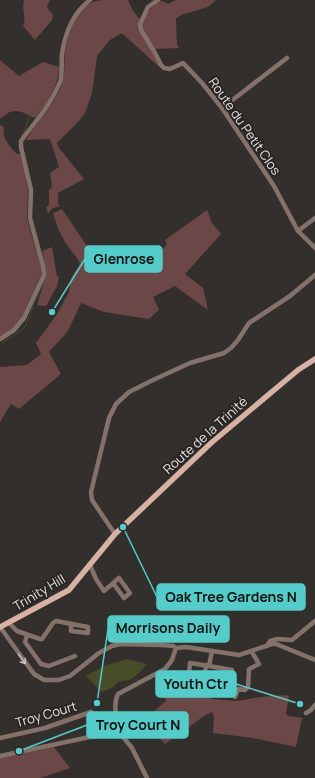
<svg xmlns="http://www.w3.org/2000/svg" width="315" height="778" viewBox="0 0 315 778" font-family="Manrope,sans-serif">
<rect width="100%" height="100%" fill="#332f2c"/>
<path fill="#6b4748" d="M 24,0 L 50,0 L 47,7 L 53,15 L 52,20 L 35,40 L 23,26 C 27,17 21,9 24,0 Z
M 109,0 L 128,0 L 132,9 L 140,20 L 138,23 L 139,31 L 160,65 L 159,67 L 123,34 L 120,34 L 110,40 L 97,56 L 92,93 L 85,113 L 79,121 L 57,143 L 59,148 L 84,179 L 58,193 L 58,203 L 60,206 L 53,208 L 48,213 L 46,207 L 49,205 L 49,190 L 52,188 L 50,173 L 59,167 L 50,139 L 26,140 C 39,119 54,107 62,83 C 65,73 64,63 65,53 C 67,36 75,12 91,3 C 96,0 103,0 109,0 Z
M 176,0 L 216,0 L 208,7 L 181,15 L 176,19 L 177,44 L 179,48 L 155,49 C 151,43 145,37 142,30 C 138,19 153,4 162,1 L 168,4 Z
M 0,60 L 19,76 L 43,62 L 60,67 C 57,87 49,103 35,118 C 20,111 14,106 0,119 Z
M 0,125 L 4,127 C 1,137 10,147 17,154 L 20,154 L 24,166 L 28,190 L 27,219 L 41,266 L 41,275 L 23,316 L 13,329 L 0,336 Z
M 62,209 L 87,246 L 111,254 L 125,263 L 161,251 L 167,244 L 165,240 L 207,210 L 212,223 L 221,234 L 185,274 L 203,288 L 208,310 L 175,286 L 153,297 L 159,310 L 149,319 L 104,312 L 81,303 L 68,331 L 49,352 L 61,374 L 19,409 L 11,404 L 0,422 L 0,367 L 27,365 L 41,354 L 36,343 L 57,314 L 69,292 L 71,278 L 80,264 C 78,257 73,254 69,248 C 61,237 57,226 53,213 Z
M 52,247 L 57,276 L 59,277 L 57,286 L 46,306 L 37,305 C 44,282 48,275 42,251 Z
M 176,683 L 187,686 L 212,699 L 237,701 L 260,697 L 289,695 L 286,714 L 288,716 L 303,718 L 301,722 L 296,747 L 253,738 L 213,733 L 214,717 L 212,712 L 204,716 L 165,744 L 143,721 L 166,701 L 164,696 L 173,689 Z
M 54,747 L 70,768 L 40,778 L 0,778 L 0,758 Z"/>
<path fill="#464d28" d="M 127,659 L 147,664 L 136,676 L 129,680 L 118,682 L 112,688 L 102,692 L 86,676 L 104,666 Z"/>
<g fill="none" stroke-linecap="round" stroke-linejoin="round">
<path stroke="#464d28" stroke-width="1" d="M 22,136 L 26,127 L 29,117 L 41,105 L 43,100
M 2,343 L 24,328 L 43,283"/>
<path stroke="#83716a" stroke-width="4.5" d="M 158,0 L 148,7 L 140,24 L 141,30 L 155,53 L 161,65 L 164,68 L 170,69 L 183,63 L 202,83 L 222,108 L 274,186 L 298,231 L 315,248
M 222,108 L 287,58
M 298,231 L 315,218
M 0,339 L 14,330 L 24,318 L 44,275 L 43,266 L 30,218 L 31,190 L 21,147 L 21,141 C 36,120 50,107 60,82 C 63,73 61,63 62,54 C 65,33 73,13 90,0
M 115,534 L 92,500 L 91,492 L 109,418 L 116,404 L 129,392 L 153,380 L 190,363 L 224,353 L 231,348 L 238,340 L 249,323 L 290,296 L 315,275
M 90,565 L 96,579 L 104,591 L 119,578 L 130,593 L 124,598 L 113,583
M 9,623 L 17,631 L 40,639 L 42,639 L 53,623 L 56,621 L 88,627 L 88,633 L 71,631 L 71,625
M 0,627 L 34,674 L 44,680 L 59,680 L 70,676 L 99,653 L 112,646 L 120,644 L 162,645 L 173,646 L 176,648
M 27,635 L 25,642 L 41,664 L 49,666 L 75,656
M 267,646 L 270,641 L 278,639 L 292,640 L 315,621
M 206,665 L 205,675 L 203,675 L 189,673 L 190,663 L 209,666 L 212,651
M 209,666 L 232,670
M 235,697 L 238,689 L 245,690 L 248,687 L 249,669 L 259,664 L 252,652
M 306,713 L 311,710 L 315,705
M 115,727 L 132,748 L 147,778
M 0,738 L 45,728 L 91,712 L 94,719
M 0,756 L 99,735 C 130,723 108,714 118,694 L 165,669 L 172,660 L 176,648 L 186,647 L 239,655 L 272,644 L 276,644 L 315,660"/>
<path stroke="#d7b1a3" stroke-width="5.5" d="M 0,627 L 69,590 L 115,534 L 211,443 L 298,370 L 315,359"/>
</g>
<defs><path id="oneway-shaft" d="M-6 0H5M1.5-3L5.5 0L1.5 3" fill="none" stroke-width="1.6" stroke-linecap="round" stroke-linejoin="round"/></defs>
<use stroke="#c8c1bd" href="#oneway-shaft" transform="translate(22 659) rotate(55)"/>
<g text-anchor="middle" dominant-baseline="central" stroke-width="4" stroke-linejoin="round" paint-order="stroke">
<g font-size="13" fill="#e5e3e0" stroke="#292522">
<text transform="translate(245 126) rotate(55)">Route du Petit Clos</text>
<text transform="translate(205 435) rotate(-42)">Route de la Trinité</text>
<text transform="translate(39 592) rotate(-31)">Trinity Hill</text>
<text transform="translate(46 714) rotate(-16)">Troy Court</text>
</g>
</g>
<path fill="none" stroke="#53cdc9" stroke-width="1.5" d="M52 312L85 259M123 527L157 597M97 703L108 629M300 704L236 684M19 751L87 725"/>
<g fill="#53cdc9" stroke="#292522" stroke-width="1.5">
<circle cx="52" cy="312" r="4"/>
<circle cx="123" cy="527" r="4"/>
<circle cx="97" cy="703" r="4"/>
<circle cx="300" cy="704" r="4"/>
<circle cx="19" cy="751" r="4"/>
</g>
<g fill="#53cdc9" stroke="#53cdc9" stroke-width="1.5">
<rect x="85" y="246" width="77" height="26" rx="4"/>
<rect x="157" y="584" width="148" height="26" rx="4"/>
<rect x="108" y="616" width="121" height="26" rx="4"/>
<rect x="156" y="671" width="80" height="26" rx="4"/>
<rect x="87" y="712" width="101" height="26" rx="4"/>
</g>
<g font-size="14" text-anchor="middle" font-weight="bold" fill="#111">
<text x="124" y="264">Glenrose</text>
<text x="231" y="602">Oak Tree Gardens N</text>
<text x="168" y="633">Morrisons Daily</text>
<text x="196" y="689">Youth Ctr</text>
<text x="138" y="730">Troy Court N</text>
</g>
</svg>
